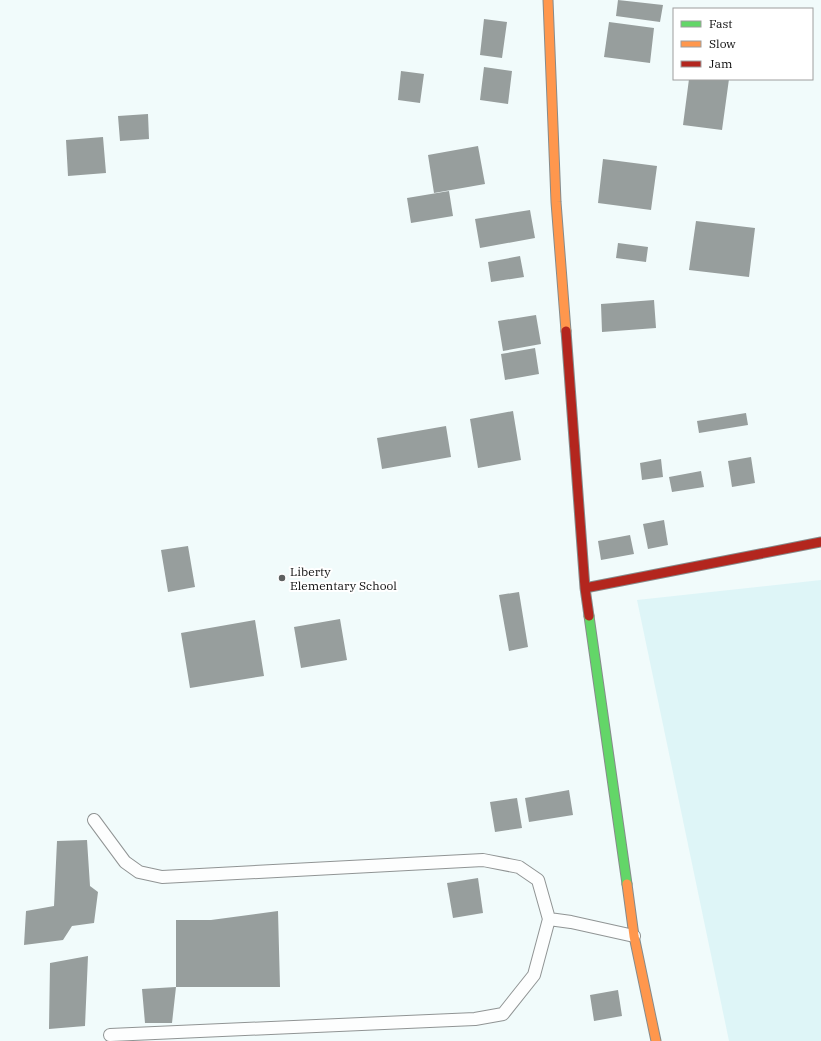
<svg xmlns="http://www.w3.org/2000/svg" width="821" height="1041" viewBox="0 0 821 1041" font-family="'IBM Plex Serif',serif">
<rect width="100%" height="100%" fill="#f1fbfb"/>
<path fill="#def5f7" d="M 821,580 L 821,1041 L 729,1041 L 637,600 Z"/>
<path fill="#979e9d" d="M 618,0 L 663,5 L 660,22 L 616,16 Z
M 484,19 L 507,22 L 502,58 L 480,55 Z
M 609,22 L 654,28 L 650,63 L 604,57 Z
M 484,67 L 512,71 L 508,104 L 480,100 Z
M 401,71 L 424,74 L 420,103 L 398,100 Z
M 689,79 L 729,79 L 722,130 L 683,125 Z
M 148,114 L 149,139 L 120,141 L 118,116 Z
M 103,137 L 106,173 L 68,176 L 66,140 Z
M 478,146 L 485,184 L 434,193 L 428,155 Z
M 603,159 L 657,166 L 651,210 L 598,203 Z
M 449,191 L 453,216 L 411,223 L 407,198 Z
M 530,210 L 535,238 L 480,248 L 475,219 Z
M 696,221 L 755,228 L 749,277 L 689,270 Z
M 618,243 L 648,247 L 646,262 L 616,258 Z
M 520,256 L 524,277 L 491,282 L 488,262 Z
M 654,300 L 656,328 L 602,332 L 601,304 Z
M 536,315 L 541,344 L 503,351 L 498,321 Z
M 535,348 L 539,374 L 505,380 L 501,354 Z
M 513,411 L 521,460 L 478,468 L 470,419 Z
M 746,413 L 748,425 L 699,433 L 697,421 Z
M 446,426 L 451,457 L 382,469 L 377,438 Z
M 751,457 L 755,483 L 732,487 L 728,461 Z
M 661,459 L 663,477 L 642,480 L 640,463 Z
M 701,471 L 704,487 L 672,492 L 669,477 Z
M 664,520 L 668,545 L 648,549 L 643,524 Z
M 630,535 L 634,554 L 601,560 L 598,541 Z
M 188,546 L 195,587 L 168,592 L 161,550 Z
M 519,592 L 528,647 L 509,651 L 499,595 Z
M 340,619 L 347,660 L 301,668 L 294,627 Z
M 255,620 L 264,676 L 190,688 L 181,633 Z
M 569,790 L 573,815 L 529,822 L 525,798 Z
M 517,798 L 522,828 L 495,832 L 490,802 Z
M 87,840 L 90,886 L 98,892 L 94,923 L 72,926 L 63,940 L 24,945 L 26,911 L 54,906 L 57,841 Z
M 478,878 L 483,913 L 453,918 L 447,883 Z
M 278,911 L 280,987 L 176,987 L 176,920 L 211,920 Z
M 88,956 L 85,1026 L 49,1029 L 50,963 Z
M 176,987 L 172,1023 L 145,1023 L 142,989 Z
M 618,990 L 622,1016 L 594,1021 L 590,995 Z"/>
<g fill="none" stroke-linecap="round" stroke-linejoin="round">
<g stroke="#909494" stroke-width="14">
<path id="lane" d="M 94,820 L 125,862 L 139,872 L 162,877 L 483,860 L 519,867 L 538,880 L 549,919 L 571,922 L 634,936
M 110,1035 L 475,1019 L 503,1014 L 534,975 L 549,919"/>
</g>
<g stroke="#868b8b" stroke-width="11">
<path id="fast" d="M 589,616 L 627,884"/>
</g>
<g stroke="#868b8b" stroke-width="11">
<path id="slow" d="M 548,0 L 556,202 L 566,331
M 627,884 L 634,936 L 656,1041"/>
</g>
<g stroke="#868b8b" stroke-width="11">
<path id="jam" d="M 566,331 L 585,588 L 589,616
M 585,588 L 821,542"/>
</g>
<use href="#lane" stroke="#fdfefe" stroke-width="12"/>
<use href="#fast" stroke="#63d668" stroke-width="9"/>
<use href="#slow" stroke="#ff974d" stroke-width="9"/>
<use href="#jam" stroke="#b3261e" stroke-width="9"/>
</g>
<circle fill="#5d6060" stroke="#fff" stroke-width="1.5" cx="282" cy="578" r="4"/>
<g text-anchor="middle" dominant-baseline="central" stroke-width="4" stroke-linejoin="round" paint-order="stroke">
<g font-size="12" fill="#0d0d0d" stroke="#fff" text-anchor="start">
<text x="290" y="571">Liberty<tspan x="290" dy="14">Elementary School</tspan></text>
</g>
</g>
<rect x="673" y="8" width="140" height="72" fill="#ffffff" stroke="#9e9e9e"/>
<rect x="681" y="21" width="20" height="6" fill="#63d668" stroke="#9e9e9e"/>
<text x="709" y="28" font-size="12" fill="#0d0d0d">Fast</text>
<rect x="681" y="41" width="20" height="6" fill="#ff974d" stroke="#9e9e9e"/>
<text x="709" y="48" font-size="12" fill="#0d0d0d">Slow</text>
<rect x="681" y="61" width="20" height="6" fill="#b3261e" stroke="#9e9e9e"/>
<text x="709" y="68" font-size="12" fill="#0d0d0d">Jam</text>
</svg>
